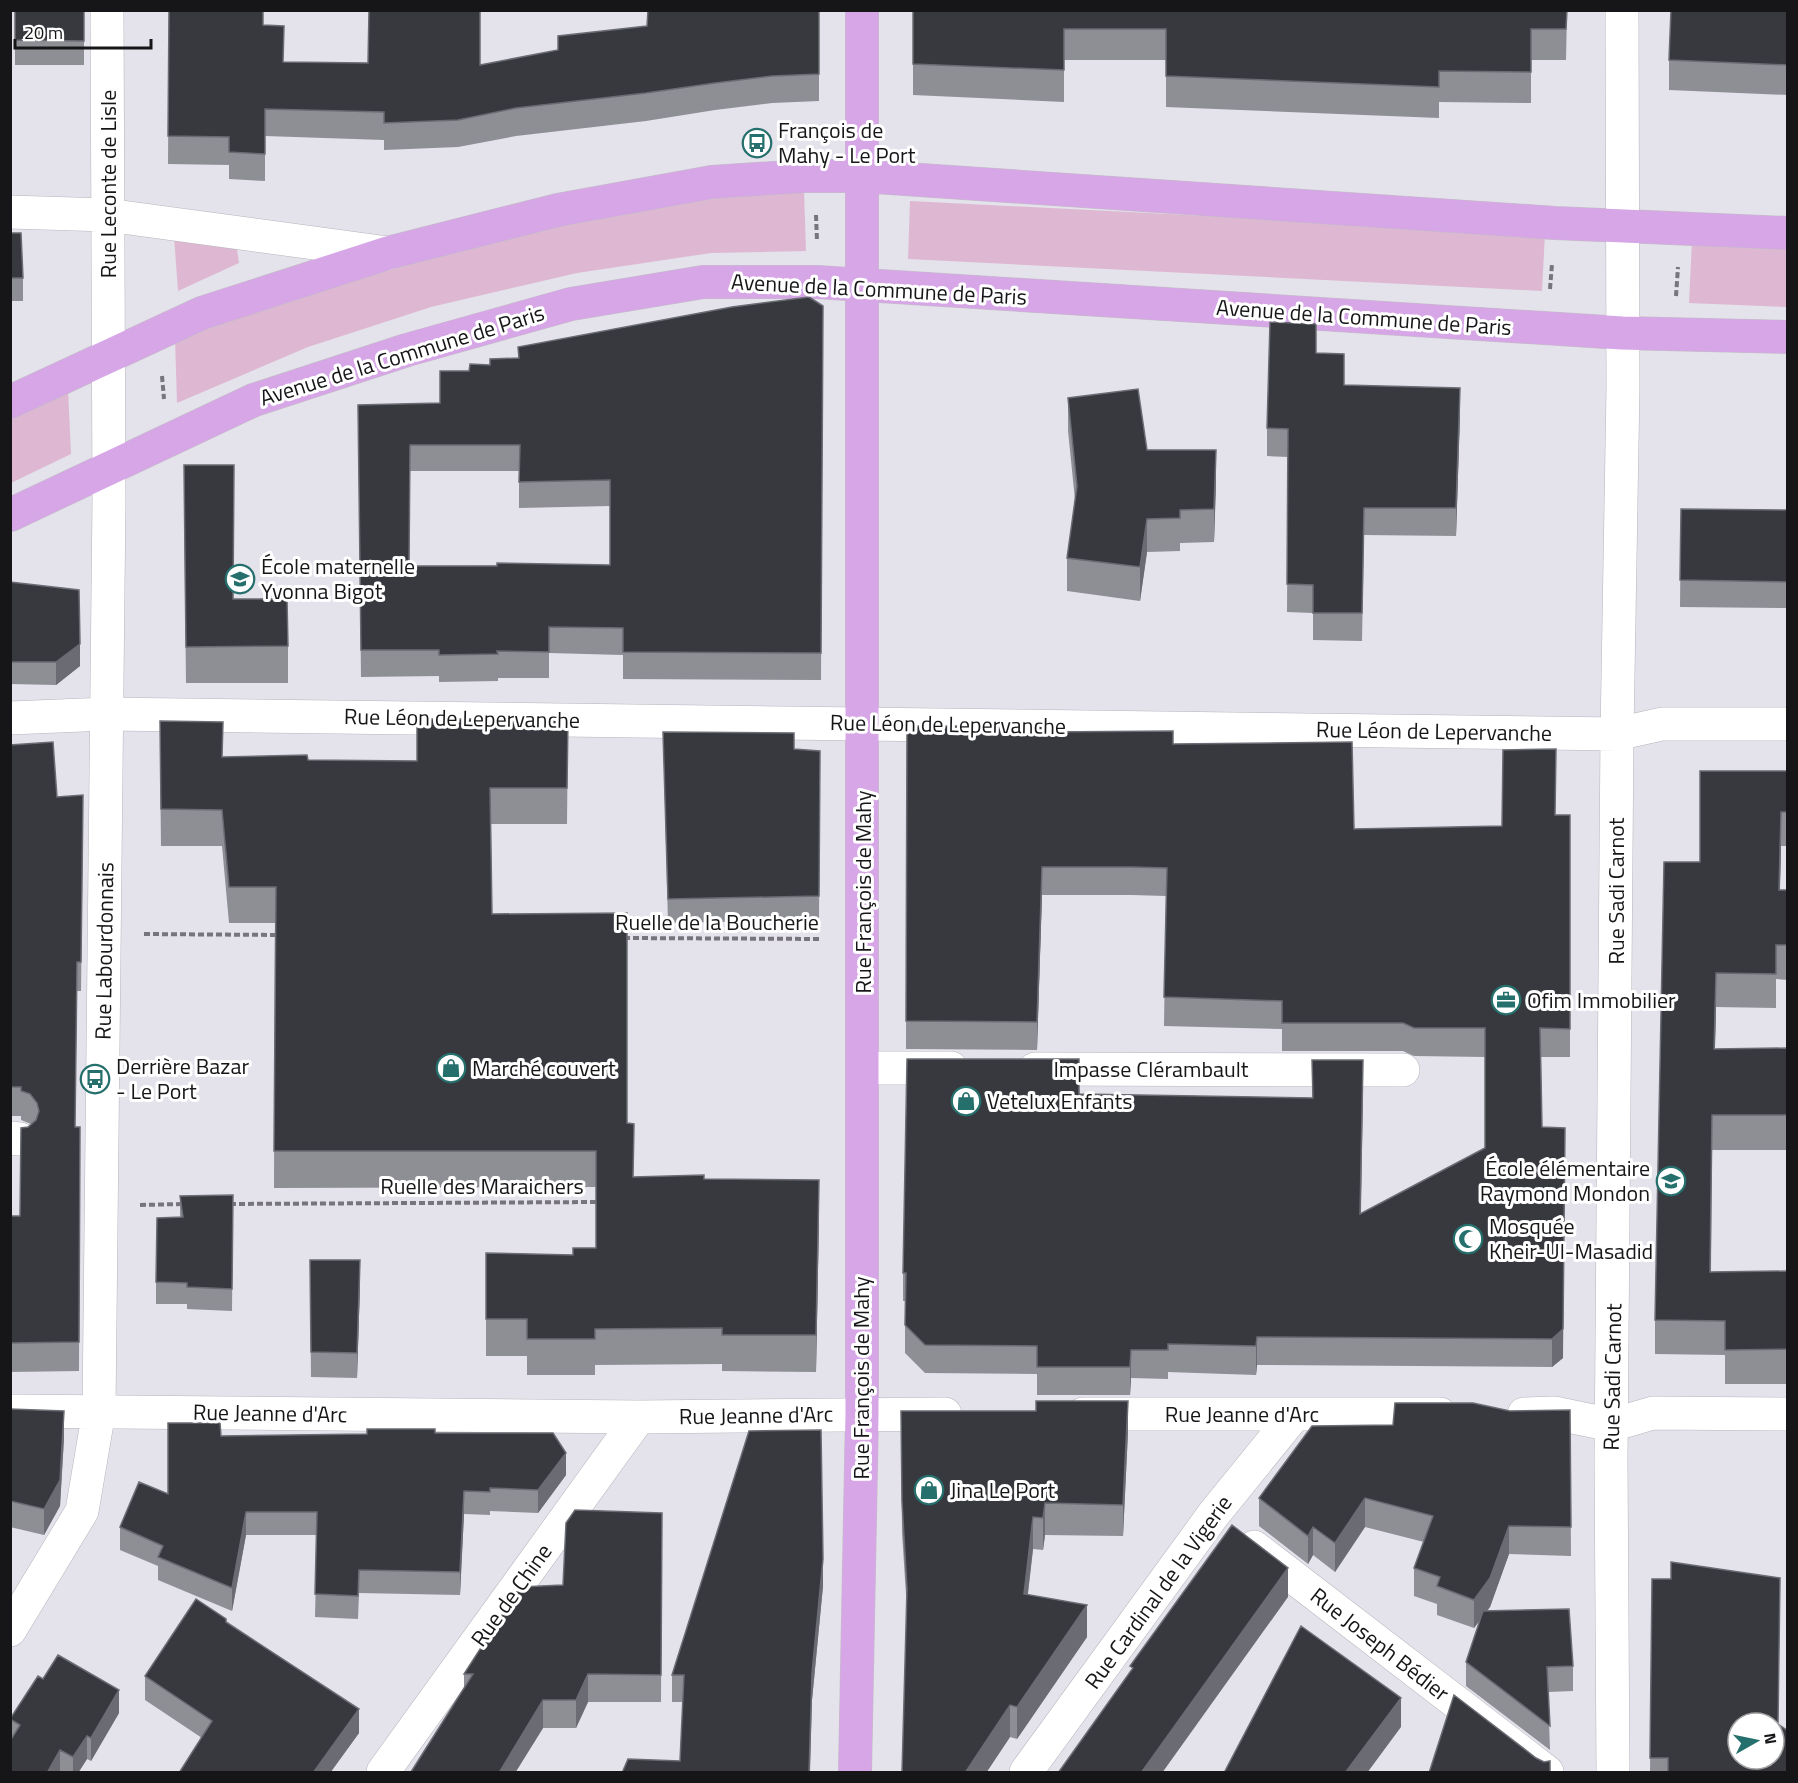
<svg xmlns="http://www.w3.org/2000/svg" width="1798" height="1783" viewBox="0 0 1798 1783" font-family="'Titillium Web',sans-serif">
<rect width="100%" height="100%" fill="#e4e2eb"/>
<path fill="#deb8d2" d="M 804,190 L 806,251 L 711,253 L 577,273 L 431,307 L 308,347 L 177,403 L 175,339 L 421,257 L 700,195 Z
M 910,201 L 1545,233 L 1542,291 L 908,259 Z
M 174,236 L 237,249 L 239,263 L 178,291 Z
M 1692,240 L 1787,244 L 1787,307 L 1689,303 Z
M 68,388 L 71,454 L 11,483 L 11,414 Z"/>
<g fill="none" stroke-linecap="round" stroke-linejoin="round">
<g stroke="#b6b4bc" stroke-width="34">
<path id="minor" d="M 10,212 L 107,215 L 388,253
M 10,718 L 107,714 L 1617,734 L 1662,724 L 1788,724
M 863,1068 L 951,1068
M 1035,1069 L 1403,1070
M 10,1138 L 20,1139
M 10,1411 L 639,1417 L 945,1414
M 1083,1414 L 1440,1414
M 1524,1414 L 1554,1413 L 1612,1425 L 1653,1413 L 1788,1414
M 1254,1547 L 1547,1772
M 10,1630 L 82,1511 L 99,1411 L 109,500 L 107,10
M 383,1772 L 639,1417
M 1026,1772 L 1213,1515 L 1294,1415
M 1613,1772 L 1611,1460 L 1617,734 L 1623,388 L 1622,10"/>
</g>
<g stroke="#c2c2c3" stroke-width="34">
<path id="major" d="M 10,402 L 202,313 L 388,253 L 558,210 L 712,182 L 805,176 L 861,176 L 1555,223 L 1788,233
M 10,515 L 254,400 L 407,350 L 571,304 L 703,282 L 817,282 L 1622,333 L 1788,337
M 855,1772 L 862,1414 L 862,10"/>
</g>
<path stroke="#77757b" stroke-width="4" stroke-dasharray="6 3" stroke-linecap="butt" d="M 816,215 L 817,241
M 1550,289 L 1552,264
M 1676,296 L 1678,267
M 162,376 L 164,399
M 144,934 L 278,935
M 624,938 L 821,939
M 230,1204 L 600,1202
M 140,1205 L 183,1204"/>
<use href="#minor" stroke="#fff" stroke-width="33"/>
<use href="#major" stroke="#d6a6e6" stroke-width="33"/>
</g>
<path fill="#8e8e95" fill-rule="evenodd" d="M 15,10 L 84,10 L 84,65 L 15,65 Z
M 169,10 L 263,25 L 284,62 L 480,65 L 819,10 L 819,101 L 772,103 L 715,110 L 646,121 L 516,136 L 458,147 L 384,150 L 384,140 L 265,136 L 265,181 L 229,179 L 229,165 L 168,164 Z
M 913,10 L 1567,10 L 1566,60 L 1531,60 L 1531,103 L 1439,102 L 1439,118 L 1166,107 L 1166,60 L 1064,60 L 1064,102 L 913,95 Z
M 1788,10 L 1788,95 L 1669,90 L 1669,60 Z
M 10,233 L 23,278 L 23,301 L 10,301 Z
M 823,306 L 821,680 L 623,679 L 623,655 L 549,653 L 549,678 L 498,678 L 498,681 L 439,682 L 439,676 L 361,677 L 358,405 L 440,403 L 469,371 L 518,359 L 518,347 ZM 410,471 L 519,471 L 519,508 L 610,506 L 610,565 L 409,566 Z
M 1316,353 L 1344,385 L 1460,415 L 1456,536 L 1364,535 L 1362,641 L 1313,640 L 1313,613 L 1287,612 L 1288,457 L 1267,456 L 1267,428 Z
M 1068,398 L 1147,450 L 1216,483 L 1214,542 L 1180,543 L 1180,551 L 1147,552 L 1140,601 L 1067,591 L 1067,558 L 1075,500 L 1068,431 Z
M 184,502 L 233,599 L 288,646 L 288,683 L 186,683 Z
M 1681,509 L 1788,510 L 1788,608 L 1680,607 Z
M 10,582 L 80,666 L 56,685 L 10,684 Z
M 568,719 L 567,824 L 491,824 L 492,914 L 627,1123 L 633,1177 L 704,1179 L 819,1217 L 816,1372 L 722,1371 L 722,1364 L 595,1365 L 595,1375 L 527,1375 L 527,1356 L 486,1356 L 486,1253 L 573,1255 L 596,1248 L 596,1187 L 274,1188 L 275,923 L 229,923 L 222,846 L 161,846 L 160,757 L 223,757 L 308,760 L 417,761 Z
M 907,726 L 1046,732 L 1173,744 L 1354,829 L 1502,826 L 1555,815 L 1570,1029 L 1570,1057 L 1541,1057 L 1542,1127 L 1563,1358 L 1552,1367 L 1257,1365 L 1256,1375 L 1168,1372 L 1168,1379 L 1131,1378 L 1130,1395 L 1037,1395 L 1037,1374 L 925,1373 L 905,1353 L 905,1301 L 903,1301 L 903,1273 L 1079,1094 L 1312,1098 L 1312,1060 L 1363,1089 L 1361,1214 L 1485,1148 L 1485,1057 L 1414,1056 L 1403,1051 L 1282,1051 L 1282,1029 L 1164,1026 L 1166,896 L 1132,895 L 1042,895 L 1037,1050 L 906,1049 Z
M 663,732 L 794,749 L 820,751 L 819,920 L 668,923 Z
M 10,745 L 57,797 L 83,824 L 81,991 L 77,991 L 75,1127 L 80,1127 L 79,1371 L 10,1372 L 10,1216 L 20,1216 L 28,1127 L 31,1124 L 21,1120 L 21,1116 L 10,1116 Z
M 1788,771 L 1788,846 L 1781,846 L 1780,890 L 1788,890 L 1788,980 L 1776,979 L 1776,1008 L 1716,1007 L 1715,1049 L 1788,1048 L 1788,1150 L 1712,1150 L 1711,1272 L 1788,1271 L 1788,1384 L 1725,1384 L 1725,1355 L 1655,1354 L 1655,1320 L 1700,862 Z
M 233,1195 L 232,1311 L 187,1309 L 187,1304 L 156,1304 L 156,1282 L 180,1217 L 180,1196 Z
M 310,1260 L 360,1285 L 357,1378 L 311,1377 Z
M 10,1409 L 64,1438 L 60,1506 L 44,1535 L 10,1527 Z
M 1570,1410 L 1571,1556 L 1509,1554 L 1490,1607 L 1487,1611 L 1573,1666 L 1573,1691 L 1548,1692 L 1550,1750 L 1466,1686 L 1466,1662 L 1480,1620 L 1474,1628 L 1437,1615 L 1437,1604 L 1414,1596 L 1414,1568 L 1424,1542 L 1365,1527 L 1335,1572 L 1313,1555 L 1308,1564 L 1259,1526 L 1259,1498 L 1393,1425 L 1510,1411 Z
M 901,1411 L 1128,1432 L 1123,1536 L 1045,1535 L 1043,1550 L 1033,1549 L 1028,1594 L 1087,1637 L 1017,1739 L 1010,1737 L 986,1773 L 902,1773 L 907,1610 L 902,1533 Z
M 435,1433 L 566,1475 L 538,1513 L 490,1511 L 490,1515 L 464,1514 L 460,1595 L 359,1593 L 358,1619 L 315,1617 L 317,1535 L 246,1535 L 232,1611 L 158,1580 L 158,1566 L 120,1550 L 120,1527 L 168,1493 L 221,1436 Z
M 662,1513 L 661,1702 L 588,1702 L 576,1728 L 543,1728 L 515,1773 L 411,1773 L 464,1688 L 464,1674 L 563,1585 Z
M 1652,1579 L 1779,1724 L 1788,1773 L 1650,1773 Z
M 823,1586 L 812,1700 L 680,1761 L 683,1702 L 672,1702 L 672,1675 Z
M 226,1622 L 359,1733 L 330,1773 L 179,1773 L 202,1738 L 145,1700 L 145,1676 Z
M 119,1713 L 91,1761 L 87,1759 L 78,1773 L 10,1773 L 10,1719 Z"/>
<path fill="#6b6c73" d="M 1460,388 L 1460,415 L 1456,536 L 1456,508 Z
M 1216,450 L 1216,483 L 1214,542 L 1214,509 Z
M 1147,519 L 1147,552 L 1140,601 L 1140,567 Z
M 80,644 L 80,666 L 56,685 L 56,662 Z
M 1781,812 L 1781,846 L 1779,924 L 1779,890 Z
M 1042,867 L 1042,895 L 1037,1050 L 1037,1022 Z
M 1716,973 L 1716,1007 L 1714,1083 L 1714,1049 Z
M 1363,1060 L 1363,1089 L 1360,1242 L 1360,1214 Z
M 1565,1128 L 1563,1358 L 1552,1367 L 1552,1339 Z
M 819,1180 L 819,1217 L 816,1372 L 816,1335 Z
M 360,1260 L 360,1285 L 357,1378 L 357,1353 Z
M 1257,1337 L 1257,1365 L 1256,1375 L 1256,1346 Z
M 1131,1350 L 1131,1378 L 1130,1395 L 1130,1367 Z
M 1128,1401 L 1128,1432 L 1123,1536 L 1123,1505 Z
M 64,1411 L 64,1438 L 60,1506 L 44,1535 L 44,1509 Z
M 566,1453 L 566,1475 L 538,1513 L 538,1490 Z
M 464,1491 L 464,1514 L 460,1595 L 460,1572 Z
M 1365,1498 L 1365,1527 L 1335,1572 L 1335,1543 Z
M 1045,1503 L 1045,1535 L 1043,1550 L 1043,1518 Z
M 246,1512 L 246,1535 L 232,1611 L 232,1588 Z
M 1033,1517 L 1033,1549 L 1024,1625 L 1024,1594 Z
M 1509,1526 L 1509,1554 L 1490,1607 L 1474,1628 L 1474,1600 Z
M 1313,1527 L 1313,1555 L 1308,1564 L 1308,1536 Z
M 823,1559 L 823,1586 L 812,1700 L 810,1773 L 809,1773 L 812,1673 Z
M 1288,1568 L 1288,1597 L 1162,1773 L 1141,1773 Z
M 1087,1605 L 1087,1637 L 1017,1739 L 1017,1707 Z
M 588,1674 L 588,1702 L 576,1728 L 576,1700 Z
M 119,1690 L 119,1713 L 91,1761 L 91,1738 Z
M 1401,1698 L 1401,1727 L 1367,1773 L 1345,1773 Z
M 543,1700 L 543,1728 L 515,1773 L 499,1773 Z
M 1010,1705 L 1010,1737 L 986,1773 L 965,1773 Z
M 359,1709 L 359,1733 L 330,1773 L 313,1773 Z
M 87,1736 L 87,1759 L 78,1773 L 73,1773 L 73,1757 Z
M 60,1750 L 60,1773 L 47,1773 Z"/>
<path fill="#37393f" stroke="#6b6c73" stroke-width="1.5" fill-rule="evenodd" d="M 15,10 L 84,10 L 84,41 L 15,40 Z
M 169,10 L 263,10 L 263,25 L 284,26 L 283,62 L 368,63 L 369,10 L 480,10 L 480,65 L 558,50 L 558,36 L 647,26 L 648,10 L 819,10 L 819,74 L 772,76 L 715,83 L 646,93 L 516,108 L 458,120 L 384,123 L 384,112 L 265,109 L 265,154 L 229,152 L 229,137 L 168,136 Z
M 913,10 L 1567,10 L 1566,29 L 1531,29 L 1531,72 L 1439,71 L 1439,87 L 1166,76 L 1166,29 L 1064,29 L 1064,70 L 913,64 Z
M 1671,10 L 1788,10 L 1788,65 L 1669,60 Z
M 10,233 L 21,233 L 23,278 L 10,278 Z
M 809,297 L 823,306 L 821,653 L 623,652 L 623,628 L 549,627 L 549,652 L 497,651 L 498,654 L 439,655 L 439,650 L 361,650 L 358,405 L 440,403 L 440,371 L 469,371 L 470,364 L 490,365 L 490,359 L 519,358 L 518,347 L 732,307 ZM 410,445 L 520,445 L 519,482 L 610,480 L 610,565 L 497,563 L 497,566 L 409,566 Z
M 1270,322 L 1316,324 L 1316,353 L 1344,354 L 1344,385 L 1460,388 L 1456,508 L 1364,508 L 1362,613 L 1313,613 L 1313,585 L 1287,584 L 1288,429 L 1267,428 Z
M 1138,389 L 1147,450 L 1216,450 L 1214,509 L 1180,510 L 1180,518 L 1147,519 L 1140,567 L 1067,558 L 1077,486 L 1068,398 Z
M 184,465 L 234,465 L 233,599 L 287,599 L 288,646 L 186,647 Z
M 1681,509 L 1788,510 L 1788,582 L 1680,580 Z
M 10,582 L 79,590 L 80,644 L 56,662 L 10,662 Z
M 417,719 L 568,719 L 567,788 L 490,788 L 492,914 L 627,913 L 627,1123 L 634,1124 L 633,1177 L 704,1175 L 704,1179 L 819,1180 L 816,1335 L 722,1335 L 722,1328 L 595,1329 L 595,1339 L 527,1339 L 527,1319 L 486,1319 L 486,1253 L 573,1255 L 573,1248 L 596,1248 L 596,1151 L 274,1151 L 276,887 L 229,887 L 222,810 L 161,809 L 160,721 L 223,722 L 222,757 L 307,755 L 308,760 L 417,761 Z
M 907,726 L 1046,726 L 1046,732 L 1173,731 L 1173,744 L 1352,742 L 1354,829 L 1502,826 L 1503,750 L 1556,749 L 1555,815 L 1570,815 L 1570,1029 L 1540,1028 L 1542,1127 L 1565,1128 L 1563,1329 L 1552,1339 L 1257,1337 L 1256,1346 L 1168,1344 L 1168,1350 L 1131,1350 L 1130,1367 L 1037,1367 L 1037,1346 L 925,1345 L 905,1325 L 906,1273 L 903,1273 L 907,1059 L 1079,1059 L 1079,1094 L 1313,1098 L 1312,1060 L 1363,1060 L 1360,1214 L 1485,1148 L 1485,1028 L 1414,1028 L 1403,1023 L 1282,1023 L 1282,1001 L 1164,997 L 1167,868 L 1132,867 L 1042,867 L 1037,1022 L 906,1021 Z
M 663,732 L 794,733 L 794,749 L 820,751 L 819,896 L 668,899 Z
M 53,742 L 57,797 L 83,795 L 81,962 L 77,962 L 75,1127 L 80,1127 L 79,1342 L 10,1343 L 10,1216 L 20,1216 L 21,1128 L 28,1127 L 36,1120 L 39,1111 L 37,1103 L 30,1094 L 21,1091 L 21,1087 L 10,1087 L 10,745 Z
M 1700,771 L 1788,771 L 1788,812 L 1781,812 L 1779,890 L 1788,890 L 1788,945 L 1776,945 L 1776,974 L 1716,973 L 1714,1049 L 1788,1048 L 1788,1115 L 1712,1115 L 1710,1272 L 1788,1271 L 1788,1349 L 1725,1350 L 1725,1321 L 1655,1320 L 1664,862 L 1700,862 Z
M 233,1195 L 232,1289 L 187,1287 L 187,1283 L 156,1282 L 157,1218 L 183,1217 L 180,1196 Z
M 310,1260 L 360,1260 L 357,1353 L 311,1352 Z
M 1036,1401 L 1128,1401 L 1123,1505 L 1045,1503 L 1043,1518 L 1033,1517 L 1024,1594 L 1087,1605 L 1017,1707 L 1010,1705 L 965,1773 L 902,1773 L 907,1589 L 902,1501 L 901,1411 L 1036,1411 Z
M 1395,1403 L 1473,1403 L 1510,1411 L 1570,1410 L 1571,1527 L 1509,1526 L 1490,1578 L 1474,1600 L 1437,1586 L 1440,1577 L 1414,1568 L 1433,1516 L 1365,1498 L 1335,1543 L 1313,1527 L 1308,1536 L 1259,1498 L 1312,1426 L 1393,1425 Z
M 10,1409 L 64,1411 L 60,1480 L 44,1509 L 10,1501 Z
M 168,1423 L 220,1423 L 221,1436 L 367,1434 L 367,1429 L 435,1429 L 435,1433 L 553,1433 L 566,1453 L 538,1490 L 490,1488 L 490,1492 L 464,1491 L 460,1572 L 359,1570 L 358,1596 L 315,1594 L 317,1512 L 246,1512 L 232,1588 L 158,1557 L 163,1546 L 120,1527 L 139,1482 L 168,1494 Z
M 821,1430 L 823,1559 L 812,1673 L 809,1773 L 622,1773 L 628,1759 L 680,1761 L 684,1675 L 672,1675 L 749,1431 Z
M 575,1510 L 662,1513 L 661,1675 L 588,1674 L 576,1700 L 543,1700 L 499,1773 L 412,1773 L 411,1772 L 473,1674 L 464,1674 L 520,1587 L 563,1585 L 566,1523 Z
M 1232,1525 L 1288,1568 L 1141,1773 L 1058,1773 L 1133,1668 L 1130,1666 Z
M 1671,1562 L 1780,1578 L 1778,1724 L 1788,1731 L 1788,1773 L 1668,1773 L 1668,1758 L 1650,1758 L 1652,1579 L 1671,1579 ZM 1738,1723 L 1774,1723 L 1774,1759 L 1738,1759 Z
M 196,1599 L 226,1619 L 226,1622 L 359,1709 L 313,1773 L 179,1773 L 212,1721 L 145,1676 Z
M 1569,1609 L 1573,1666 L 1547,1667 L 1550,1726 L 1466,1662 L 1483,1611 Z
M 1301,1626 L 1401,1698 L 1345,1773 L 1224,1773 Z
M 58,1655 L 119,1690 L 91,1738 L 87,1736 L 73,1757 L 60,1750 L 47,1773 L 10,1773 L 10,1741 L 20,1725 L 10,1719 L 38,1676 L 43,1679 Z
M 1454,1695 L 1536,1758 L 1544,1762 L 1550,1761 L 1550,1773 L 1429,1773 Z"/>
<defs>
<g id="bus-ring" transform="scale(1.5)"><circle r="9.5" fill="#fff" stroke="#256f6c" stroke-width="1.5"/><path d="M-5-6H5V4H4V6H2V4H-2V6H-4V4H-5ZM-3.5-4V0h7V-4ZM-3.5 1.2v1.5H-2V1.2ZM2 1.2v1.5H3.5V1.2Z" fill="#256f6c"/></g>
<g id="school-ring" transform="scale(1.5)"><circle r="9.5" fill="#fff" stroke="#256f6c" stroke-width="1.5"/><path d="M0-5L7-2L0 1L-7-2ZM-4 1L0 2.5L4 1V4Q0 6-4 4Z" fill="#256f6c"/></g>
<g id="office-ring" transform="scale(1.5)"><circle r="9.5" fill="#fff" stroke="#256f6c" stroke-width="1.5"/><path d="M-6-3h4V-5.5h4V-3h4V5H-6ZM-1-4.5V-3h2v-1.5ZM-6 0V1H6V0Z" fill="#256f6c"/></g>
<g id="shop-ring" transform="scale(1.5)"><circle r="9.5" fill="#fff" stroke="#256f6c" stroke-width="1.5"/><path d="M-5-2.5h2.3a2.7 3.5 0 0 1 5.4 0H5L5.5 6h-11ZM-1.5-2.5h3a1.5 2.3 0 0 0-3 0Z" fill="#256f6c"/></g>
<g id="mosque-ring" transform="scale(1.5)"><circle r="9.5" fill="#fff" stroke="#256f6c" stroke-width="1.5"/><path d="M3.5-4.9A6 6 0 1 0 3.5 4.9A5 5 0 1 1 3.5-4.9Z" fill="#256f6c"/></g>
</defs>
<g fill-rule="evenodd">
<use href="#bus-ring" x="757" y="143"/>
<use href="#school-ring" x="240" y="579"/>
<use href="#office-ring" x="1506" y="1000"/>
<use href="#shop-ring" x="451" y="1068"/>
<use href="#bus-ring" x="95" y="1079"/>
<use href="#shop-ring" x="966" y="1101"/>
<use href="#school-ring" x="1671" y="1181"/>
<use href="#mosque-ring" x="1468" y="1239"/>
<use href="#shop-ring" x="929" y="1490"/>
</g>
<g text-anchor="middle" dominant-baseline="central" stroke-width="6" stroke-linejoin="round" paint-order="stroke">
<g font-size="22" fill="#161518" stroke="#fff" text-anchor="start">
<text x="778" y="130">François de<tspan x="778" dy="25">Mahy - Le Port</tspan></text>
<text x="261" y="566">École maternelle<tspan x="261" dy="25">Yvonna Bigot</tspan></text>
<text x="1527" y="1000">Ofim Immobilier</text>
<text x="116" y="1066">Derrière Bazar<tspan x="116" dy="25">- Le Port</tspan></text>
<text x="472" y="1068">Marché couvert</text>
<text x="987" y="1101">Vetelux Enfants</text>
<text x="1650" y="1168" text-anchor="end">École élémentaire<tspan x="1650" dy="25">Raymond Mondon</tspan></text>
<text x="1489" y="1226">Mosquée<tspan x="1489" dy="25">Kheir-Ul-Masadid</tspan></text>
<text x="950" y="1490">Jina Le Port</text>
</g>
<g font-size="22" fill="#161518" stroke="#fff">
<text transform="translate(108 184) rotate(-90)">Rue Leconte de Lisle</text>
<text transform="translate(879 289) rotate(3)">Avenue de la Commune de Paris</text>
<text transform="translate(1364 317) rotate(4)">Avenue de la Commune de Paris</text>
<text transform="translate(402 355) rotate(-17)">Avenue de la Commune de Paris</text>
<text transform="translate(462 718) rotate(1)">Rue Léon de Lepervanche</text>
<text transform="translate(948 724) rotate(1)">Rue Léon de Lepervanche</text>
<text transform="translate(1434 731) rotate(1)">Rue Léon de Lepervanche</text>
<text transform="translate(1616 891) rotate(-90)">Rue Sadi Carnot</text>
<text transform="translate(863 892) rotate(-90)">Rue François de Mahy</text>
<text x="717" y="922">Ruelle de la Boucherie</text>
<text transform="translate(104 951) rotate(-89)">Rue Labourdonnais</text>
<text x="1151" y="1069">Impasse Clérambault</text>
<text x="482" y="1186">Ruelle des Maraichers</text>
<text transform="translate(1612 1377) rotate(-89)">Rue Sadi Carnot</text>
<text transform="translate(861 1378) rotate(-90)">Rue François de Mahy</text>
<text transform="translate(270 1413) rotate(1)">Rue Jeanne d'Arc</text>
<text x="1242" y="1414">Rue Jeanne d'Arc</text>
<text transform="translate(756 1415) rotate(-1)">Rue Jeanne d'Arc</text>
<text transform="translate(1158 1592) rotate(-54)">Rue Cardinal de la Vigerie</text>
<text transform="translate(511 1595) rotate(-54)">Rue de Chine</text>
<text transform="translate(1380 1644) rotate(38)">Rue Joseph Bédier</text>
</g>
</g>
<rect width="1798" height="1783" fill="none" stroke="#161518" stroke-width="24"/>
<g transform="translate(1756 1741) rotate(81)"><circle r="28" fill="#ffffff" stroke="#a2a1a3" stroke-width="1.5"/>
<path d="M0-4.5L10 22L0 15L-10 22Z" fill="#256f6c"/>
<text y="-9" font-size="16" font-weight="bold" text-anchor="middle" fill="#161518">N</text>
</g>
<path d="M15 39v9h136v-9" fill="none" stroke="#161518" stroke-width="3"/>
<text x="24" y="39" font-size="18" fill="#161518" stroke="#ffffff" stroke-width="4.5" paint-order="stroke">20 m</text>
</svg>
